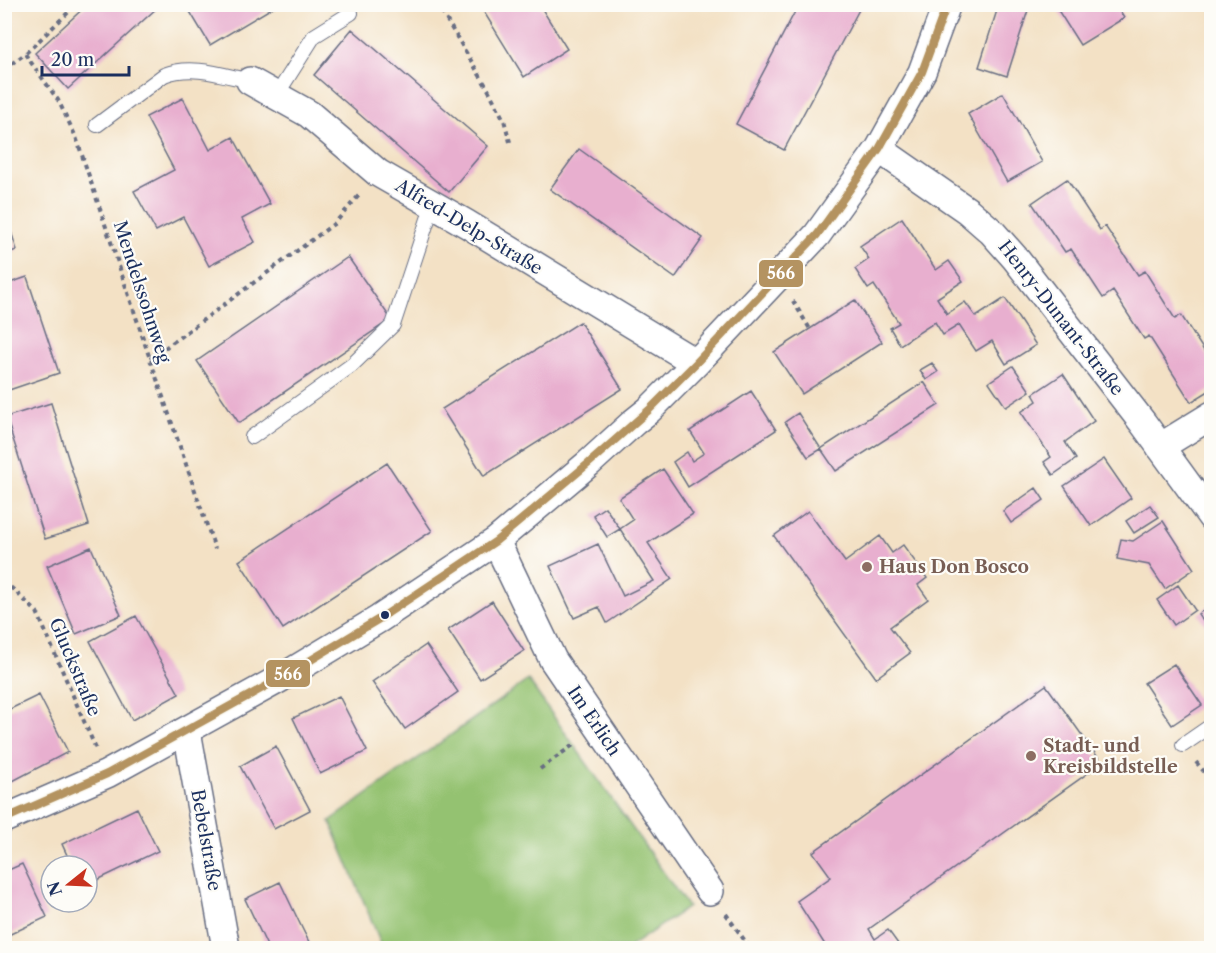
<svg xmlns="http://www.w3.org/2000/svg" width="1216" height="953" viewBox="0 0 1216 953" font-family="'Libre Caslon Text',serif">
<rect width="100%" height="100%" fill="#fdfcf7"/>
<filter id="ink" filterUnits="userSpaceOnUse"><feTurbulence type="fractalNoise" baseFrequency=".0167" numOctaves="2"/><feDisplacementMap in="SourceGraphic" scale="12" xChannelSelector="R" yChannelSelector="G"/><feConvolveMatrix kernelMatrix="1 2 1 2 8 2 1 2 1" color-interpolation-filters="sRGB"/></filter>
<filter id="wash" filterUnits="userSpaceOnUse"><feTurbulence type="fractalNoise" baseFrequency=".008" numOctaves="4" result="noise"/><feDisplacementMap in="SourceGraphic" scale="24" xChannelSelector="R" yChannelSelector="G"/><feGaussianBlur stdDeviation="1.35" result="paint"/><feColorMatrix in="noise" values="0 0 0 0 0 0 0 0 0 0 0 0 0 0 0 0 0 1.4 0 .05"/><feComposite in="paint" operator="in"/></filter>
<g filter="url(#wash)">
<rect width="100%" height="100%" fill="#f3e1c5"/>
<path fill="#94c271" stroke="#587868" stroke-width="1.5" d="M 528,680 L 688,907 L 628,948 L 383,948 L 330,821 Z"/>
<g id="blocks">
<path fill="#e8afcf" d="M 88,4 L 155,4 L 158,7 L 68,89 L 35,53 Z
M 479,4 L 539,4 L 567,49 L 524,77 Z
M 799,4 L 862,4 L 784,150 L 736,124 Z
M 999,4 L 1030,4 L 1007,76 L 979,67 Z
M 1054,4 L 1121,4 L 1117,7 L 1124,18 L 1080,45 Z
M 186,5 L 277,5 L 210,45 Z
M 352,29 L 488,146 L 449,192 L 314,75 Z
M 1003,93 L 1042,162 L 1007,182 L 968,114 Z
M 183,98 L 210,150 L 233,137 L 270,204 L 242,219 L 255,242 L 209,266 L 183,217 L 156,231 L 134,191 L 174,170 L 146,117 Z
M 579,149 L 703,238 L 675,278 L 550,189 Z
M 1067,179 L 1100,230 L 1105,226 L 1138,275 L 1145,271 L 1175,319 L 1181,315 L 1212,363 L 1212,389 L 1191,402 L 1149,336 L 1144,339 L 1113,291 L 1103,298 L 1071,249 L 1065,252 L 1032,203 Z
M 4,210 L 17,250 L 4,254 Z
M 902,218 L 936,270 L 949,261 L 963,281 L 937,298 L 947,314 L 965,302 L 976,317 L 1005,298 L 1036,345 L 1006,364 L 992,341 L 976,351 L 959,325 L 943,335 L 935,322 L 900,345 L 890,328 L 899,323 L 874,285 L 868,289 L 855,269 L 869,259 L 860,246 Z
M 348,257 L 391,319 L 239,423 L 197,361 Z
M 27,277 L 59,373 L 9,390 L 4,376 L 4,285 Z
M 855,300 L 882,342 L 802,394 L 774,352 Z
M 580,322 L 622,389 L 484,476 L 442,409 Z
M 932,363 L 938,372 L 926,380 L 920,370 Z
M 1013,366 L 1030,391 L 1006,407 L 989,382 Z
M 1063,374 L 1094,421 L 1065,442 L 1076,459 L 1053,475 L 1044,462 L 1051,457 L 1021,412 L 1037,401 L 1033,394 Z
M 924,382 L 939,405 L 836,471 L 821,449 L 808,457 L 785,422 L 798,413 L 821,449 Z
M 751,391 L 776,430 L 688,487 L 673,462 L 687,452 L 692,461 L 704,453 L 690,431 Z
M 51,403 L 89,525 L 45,539 L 6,417 Z
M 1104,459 L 1131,498 L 1091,526 L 1064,486 Z
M 387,463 L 432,531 L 283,629 L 239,561 Z
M 663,469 L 693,514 L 648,543 L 672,579 L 607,623 L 599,607 L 574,618 L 550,566 L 598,544 L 623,596 L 654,581 L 620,529 L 633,520 L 619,498 Z
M 1036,488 L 1044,500 L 1011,523 L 1003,511 Z
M 1150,505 L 1159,517 L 1134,533 L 1126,521 Z
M 605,507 L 620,529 L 607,537 L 593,515 Z
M 808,511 L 845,562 L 880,536 L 892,553 L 903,545 L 927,578 L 918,585 L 928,599 L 890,627 L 910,653 L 876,678 L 774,536 Z
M 1163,521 L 1194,569 L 1165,589 L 1149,565 L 1117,559 L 1121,539 L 1133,541 Z
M 91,547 L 121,615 L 76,634 L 47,566 Z
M 1178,585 L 1195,610 L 1174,625 L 1157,600 Z
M 492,601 L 524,651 L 480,679 L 448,630 Z
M 1212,604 L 1212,634 L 1198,614 Z
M 136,616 L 179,694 L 132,720 L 90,641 Z
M 426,645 L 458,692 L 405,729 L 372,682 Z
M 1174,664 L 1202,705 L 1172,725 L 1144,683 Z
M 1046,685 L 1102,763 L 869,929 L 875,939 L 888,930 L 901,948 L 827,948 L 797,901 L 831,877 L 813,852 Z
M 39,695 L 68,752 L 7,784 L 4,780 L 4,712 Z
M 339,696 L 367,751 L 320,774 L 293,718 Z
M 276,746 L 310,810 L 274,829 L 240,766 Z
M 137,808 L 158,851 L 87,885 L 87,866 L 72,866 L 62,844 Z
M 22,864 L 47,917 L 4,937 L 4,872 Z
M 280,882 L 302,928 L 312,948 L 268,948 L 245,899 Z"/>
</g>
</g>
<g filter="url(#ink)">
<use href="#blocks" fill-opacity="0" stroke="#676d82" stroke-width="1.5"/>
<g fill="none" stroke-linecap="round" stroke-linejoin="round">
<g stroke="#676d82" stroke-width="16">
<path id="lane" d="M 276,96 L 314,36 L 351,13
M 97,125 L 164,75 C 192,64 222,75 250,81
M 252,437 L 352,365 L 393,325 L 433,204
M 1183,745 L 1212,725"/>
</g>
<g stroke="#676d82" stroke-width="30">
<path id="street" d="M 250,81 L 309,114 L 378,173 L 467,224 L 696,363
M 879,149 L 968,211 L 992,232 L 1015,258 L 1143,423 L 1212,518
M 1160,447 L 1212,415
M 496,541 L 553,660 L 710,891
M 187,731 L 226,948
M 4,819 L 107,774 L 281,678 L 379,619 L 496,541 L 589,463 L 634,422 L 649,410 L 696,363 L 817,235 L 879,149 L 922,72 L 947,4"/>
</g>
<path stroke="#676d82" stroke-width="4" stroke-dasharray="4.5 4.5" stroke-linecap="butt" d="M 437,4 L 488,89 L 504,120 L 510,142
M 25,54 L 58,100 L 76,137 L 150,359 L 215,549
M 4,69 L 25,54 L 77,4
M 1206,119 L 1212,127
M 793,301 L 810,329
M 150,359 L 335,223 L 361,193
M 4,581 L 37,612 L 96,749
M 1196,762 L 1212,781
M 540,769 L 576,743
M 726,914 L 750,948"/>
<use href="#lane" stroke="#fff" stroke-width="14"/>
<use href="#street" stroke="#fff" stroke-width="27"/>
<g stroke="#fdfcf7" stroke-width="12">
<path id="bus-1" d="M 4,819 L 107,774 L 281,678 L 379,619 L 496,541 L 589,463 L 649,410 L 696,363 L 817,235 L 879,149 L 922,72 L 947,4"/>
</g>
<use href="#bus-1" stroke="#b49361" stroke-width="8"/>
</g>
</g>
<g fill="#8d6e63" stroke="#fdfcf7" stroke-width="2">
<circle cx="867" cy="567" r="6"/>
<circle cx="1031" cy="756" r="6"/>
</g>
<circle fill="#1b2f5e" stroke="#fdfcf7" stroke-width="2" cx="385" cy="615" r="5"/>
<g text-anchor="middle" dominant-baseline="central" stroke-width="4.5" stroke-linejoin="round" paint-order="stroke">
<g font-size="18" fill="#1b2f5e" stroke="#fdfcf7">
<text transform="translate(469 227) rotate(31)">Alfred-Delp-Straße</text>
<text transform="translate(142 292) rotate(72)">Mendelssohnweg</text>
<text transform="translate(1061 318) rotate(52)">Henry-Dunant-Straße</text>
<text transform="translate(75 667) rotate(67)">Gluckstraße</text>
<text transform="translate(594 721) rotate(56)">Im Erlich</text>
<text transform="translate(206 840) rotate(80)">Bebelstraße</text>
</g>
<g font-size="18" font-weight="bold" fill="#785e54" stroke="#fdfcf7" text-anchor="start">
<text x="879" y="567">Haus Don Bosco</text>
<text x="1043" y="746">Stadt- und<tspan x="1043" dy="21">Kreisbildstelle</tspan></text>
</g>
</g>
<g stroke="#fdfcf7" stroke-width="2">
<rect x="758" y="259" width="46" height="29" rx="6" fill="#b49361"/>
<rect x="265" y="659" width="46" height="29" rx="6" fill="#b49361"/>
</g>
<g font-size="16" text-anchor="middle" font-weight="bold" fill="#fff">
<text x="781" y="279">566</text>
<text x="288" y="680">566</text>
</g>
<rect width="1216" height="953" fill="none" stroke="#fdfcf7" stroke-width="24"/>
<g transform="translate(69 884) rotate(252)"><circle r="28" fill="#fdfcf7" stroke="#a3aaba" stroke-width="1.5"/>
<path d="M0-4.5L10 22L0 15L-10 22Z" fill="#c8321e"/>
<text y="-9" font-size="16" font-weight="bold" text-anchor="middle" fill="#1b2f5e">N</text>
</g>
<path d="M42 66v9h87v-9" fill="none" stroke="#1b2f5e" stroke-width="3"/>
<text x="51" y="66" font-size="18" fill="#1b2f5e" stroke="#fdfcf7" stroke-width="4.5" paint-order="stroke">20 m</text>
</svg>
